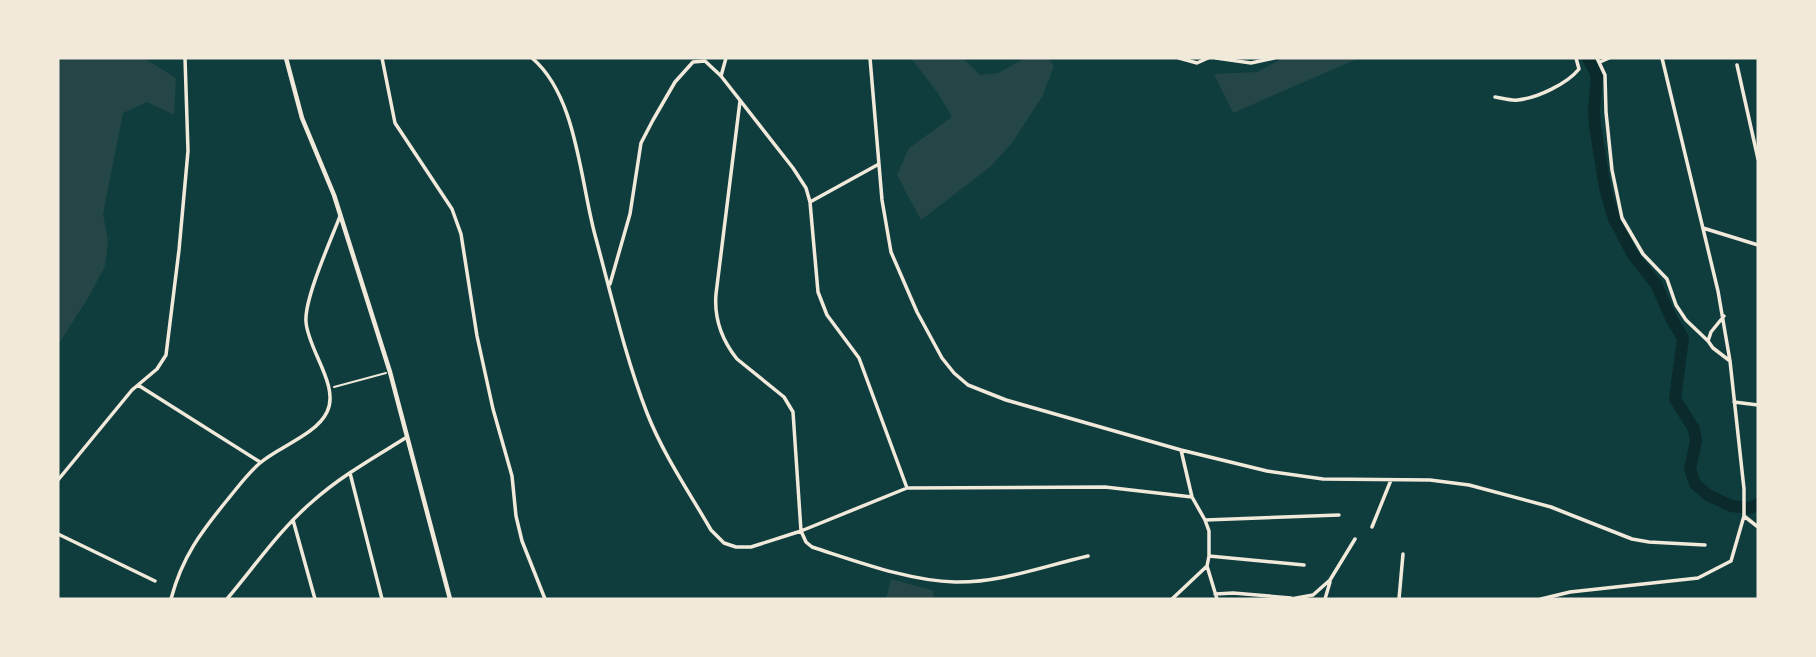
<svg xmlns="http://www.w3.org/2000/svg" width="1816" height="657" viewBox="0 0 1816 657" font-family="'Fira Sans',sans-serif">
<rect width="100%" height="100%" fill="#0f3d3e"/>
<path fill="#244646" d="M 58,58 L 144,58 L 176,78 L 174,115 L 147,102 L 123,113 L 103,214 L 108,241 L 105,266 L 88,298 L 58,345 Z
M 911,58 L 963,58 L 980,75 L 998,73 L 1026,58 L 1048,58 L 1054,66 L 1042,97 L 1012,143 L 990,167 L 921,220 L 897,175 L 909,148 L 952,117 L 937,92 Z
M 1283,58 L 1359,58 L 1233,113 L 1214,74 L 1257,72 Z
M 891,579 L 934,591 L 933,599 L 886,599 Z"/>
<g fill="none" stroke-linecap="round" stroke-linejoin="round">
<path stroke="#0a2a2b" stroke-width="12" d="M 1588,58 L 1597,76 L 1594,110 L 1595,126 L 1605,188 L 1614,219 L 1633,255 L 1656,284 L 1672,320 L 1683,338 L 1675,399 L 1694,429 L 1696,441 L 1690,469 L 1695,484 L 1708,495 L 1731,506 L 1750,508 L 1758,504"/>
<path stroke="#f1e9da" stroke-width="2" d="M 334,387 L 386,373"/>
<path stroke="#f1e9da" stroke-width="3.5" d="M 382,58 L 395,123 L 452,209 L 461,234 L 477,336 L 493,409 L 512,476 L 516,516 L 522,541 L 545,599
M 532,58 C 577,96 580,180 595,235 C 611,294 625,356 647,413 C 663,454 689,492 711,530 L 724,543 L 736,547 L 751,547 L 801,531 L 907,488 L 1105,487 L 1192,497
M 870,58 L 882,200 L 891,252 L 917,312 L 942,358 L 954,373 L 968,385 L 1006,400 L 1181,450 L 1267,471 L 1323,479 L 1430,480 L 1469,485 L 1551,507 L 1632,539 L 1649,542 L 1705,545
M 1179,58 L 1197,63 L 1208,58
M 1216,58 L 1251,63 L 1274,58
M 1597,58 L 1605,75 L 1606,112 L 1612,170 L 1622,218 L 1643,254 L 1667,279 L 1676,305 L 1686,320 L 1708,341
M 1600,62 L 1609,58
M 1737,65 L 1758,159
M 721,76 L 726,58
M 1495,97 C 1502,98 1510,101 1518,100 C 1537,98 1567,84 1579,69 L 1576,58
M 740,101 L 716,294 C 714,317 722,340 737,359 L 784,397 L 793,412 L 801,531 L 806,542 L 812,547 C 856,561 909,581 955,582 C 1000,583 1044,566 1088,556
M 810,202 L 879,164
M 1703,228 L 1758,245
M 610,284 L 630,214 L 641,143 L 653,120 L 675,82 L 693,62 L 705,61 L 721,76 L 793,168 L 806,188 L 810,202 L 818,292 L 827,315 L 859,358 L 907,488
M 1724,316 L 1711,332 L 1708,341 L 1713,348 L 1730,361
M 138,385 L 260,462
M 1734,402 L 1758,405
M 350,473 L 382,599
M 58,480 L 132,390 L 157,369 L 166,355 L 179,250 L 188,151 L 185,58
M 1744,516 L 1758,527
M 293,520 L 315,599
M 1205,520 L 1339,515
M 1372,527 L 1391,480
M 58,534 L 155,581
M 1209,556 L 1304,565
M 1207,566 L 1217,599
M 1215,594 L 1233,593 L 1291,598
M 171,599 C 182,557 201,532 228,499 C 238,487 248,473 260,463 C 278,447 316,435 327,412 C 340,386 308,350 306,322 C 304,299 331,240 340,216
M 227,599 C 255,566 280,529 313,501 C 341,476 375,457 407,437
M 1172,599 L 1207,566 L 1209,556 L 1209,531 L 1205,520 L 1192,497 L 1181,450
M 1291,599 L 1313,595 L 1330,580 L 1355,539
M 1325,599 L 1330,582
M 1399,599 L 1403,554
M 1541,599 L 1570,592 L 1698,578 L 1731,561 L 1744,516 L 1744,489 L 1730,361 L 1718,291 L 1662,58"/>
<path stroke="#f1e9da" stroke-width="4.5" d="M 286,58 L 302,118 L 334,195 L 390,372 L 450,599"/>
</g>
<rect width="1816" height="657" fill="none" stroke="#f1e9da" stroke-width="119"/>
</svg>
